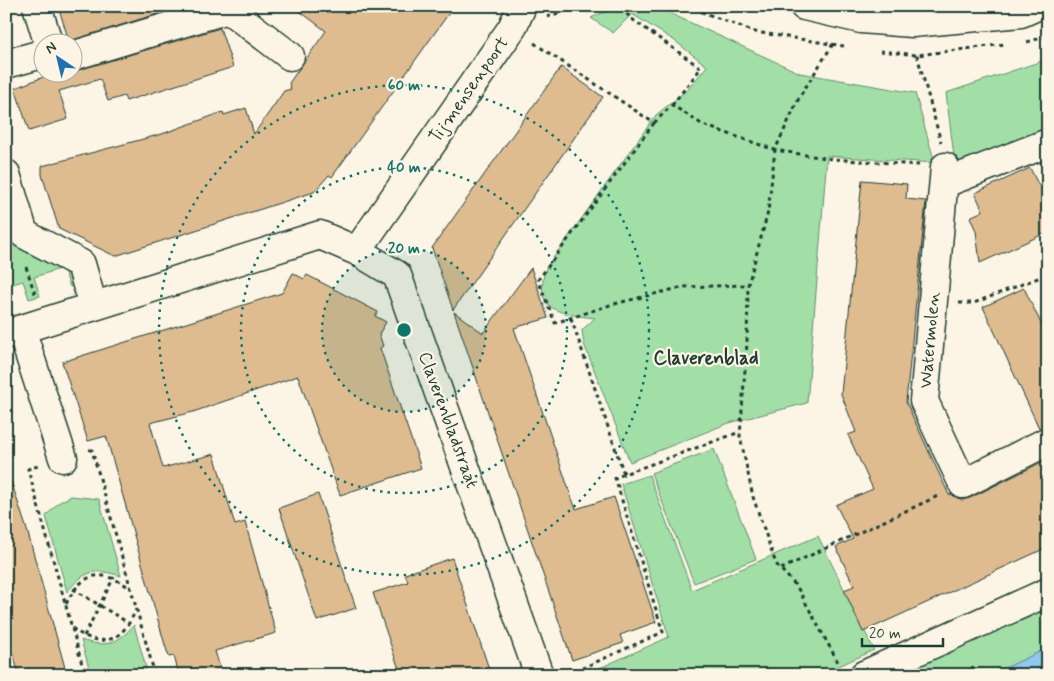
<svg xmlns="http://www.w3.org/2000/svg" width="1054" height="681" viewBox="0 0 1054 681" font-family="Mynerve,sans-serif">
<rect width="100%" height="100%" fill="#fcf5e5"/>
<filter id="ink" filterUnits="userSpaceOnUse"><feTurbulence type="fractalNoise" baseFrequency=".02" numOctaves="2"/><feDisplacementMap in="SourceGraphic" scale="10" xChannelSelector="R" yChannelSelector="G"/><feConvolveMatrix kernelMatrix="1 2 1 2 8 2 1 2 1" color-interpolation-filters="sRGB"/></filter>
<g filter="url(#ink)">
<path fill="#a2dfa6" stroke="#608e6d" d="M 618,6 L 654,6 L 800,73 L 915,93 L 935,163 L 827,156 L 807,403 L 729,423 L 630,462 L 584,344 L 582,330 L 595,318 C 560,314 532,311 546,268 L 656,115 L 688,89 L 707,66 L 675,41 L 632,14 L 613,33 L 591,18 Z
M 1048,59 L 1048,129 L 956,172 L 946,93 Z
M 14,236 L 70,266 L 77,284 L 70,287 L 63,268 L 34,277 L 40,296 L 29,299 L 23,281 L 6,286 L 6,238 Z
M 714,449 L 756,559 L 694,583 L 651,473 Z
M 649,475 L 692,590 L 818,536 L 874,650 L 819,675 L 584,675 L 669,637 L 621,484 Z
M 71,496 L 99,499 L 121,576 C 95,568 85,570 67,592 L 46,516 L 58,503 Z
M 1048,603 L 1048,648 L 990,675 L 892,675 Z
M 134,625 L 148,675 L 91,675 L 81,640 C 106,648 117,644 134,625 Z"/>
<path fill="#8fc7ee" stroke="#6290a4" d="M 1048,648 L 1048,675 L 990,675 Z"/>
<path fill="#debc90" stroke="#1f3d34" d="M 58,6 L 183,6 L 69,41 Z
M 293,6 L 454,6 L 332,177 L 329,175 L 314,192 L 115,256 L 59,229 L 42,175 L 42,166 L 162,134 L 223,112 L 224,115 L 246,108 L 254,134 L 284,91 L 291,89 L 289,83 L 326,31 Z
M 220,28 L 233,67 L 126,101 L 124,96 L 108,101 L 100,79 L 59,91 L 68,119 L 29,131 L 15,88 L 56,72 L 72,72 Z
M 561,67 L 603,97 L 453,310 L 432,248 Z
M 1030,168 L 1039,186 L 1048,182 L 1048,232 L 980,263 L 976,231 L 970,217 L 983,211 L 975,193 Z
M 862,180 L 907,184 L 906,199 L 926,201 L 906,402 L 949,495 L 951,494 L 962,500 L 970,498 L 1048,459 L 1048,547 L 863,632 L 844,590 L 854,586 L 836,547 L 853,539 L 836,505 L 873,489 L 848,435 L 856,432 L 841,394 Z
M 531,268 L 548,318 L 514,328 L 571,496 L 576,509 L 614,497 L 656,622 L 620,635 L 623,643 L 572,660 L 454,312 L 483,333 Z
M 293,273 L 304,279 L 307,275 L 378,312 L 375,316 L 386,322 L 379,334 L 383,346 L 380,348 L 421,468 L 340,495 L 298,376 L 193,412 L 150,423 L 163,468 L 214,454 L 235,525 L 245,522 L 276,633 L 215,651 L 222,675 L 179,675 L 174,656 L 169,657 L 165,645 L 106,436 L 88,441 L 62,362 L 282,293 Z
M 1024,288 L 1048,338 L 1048,426 L 1039,428 L 983,307 Z
M 6,481 L 11,481 L 27,530 L 67,675 L 19,675 L 6,629 Z
M 318,494 L 356,608 L 317,621 L 279,508 Z
M 452,558 L 491,675 L 401,675 L 373,593 L 408,582 L 405,574 Z"/>
<g fill="none" stroke-linecap="round" stroke-linejoin="round">
<g stroke="#1f3d34" stroke-width="31">
<path id="street" d="M 37,6 L 48,42
M 72,56 L 228,9 L 290,56
M 6,64 L 42,54
M 945,167 L 924,401 L 963,484 L 1048,441
M 6,174 L 24,234 L 81,264 L 93,306
M 945,183 L 1048,143
M 357,251 L 512,28 L 522,6
M 21,329 L 63,458
M 6,334 L 320,235 L 357,251 L 397,275 L 539,675
M 864,675 L 1048,592"/>
</g>
<g stroke="#1f3d34" stroke-width="31">
<path id="secondary" d="M 804,6 L 861,19 L 912,23 L 1021,13 L 1037,6"/>
</g>
<path stroke="#1f3d34" stroke-width="3" stroke-dasharray="4 4" stroke-linecap="butt" d="M 623,6 L 629,17 L 701,68 L 672,105
M 686,6 L 755,32 L 844,46
M 547,17 L 581,6
M 1027,42 L 1048,36
M 534,43 L 654,123 L 538,280 L 555,323 L 610,305 L 683,287 L 748,285
M 833,44 L 800,96 L 775,150 L 768,212 L 748,285 L 747,343 L 740,436 L 753,497 L 776,564 L 797,587 L 839,664
M 880,51 L 917,55 L 1006,44
M 917,55 L 941,142
M 654,123 L 672,105 L 703,125 L 775,150 L 831,159 L 919,165
M 26,267 L 36,297
M 959,303 L 974,303 L 1048,274
M 571,318 L 624,474 L 740,432
M 89,450 L 92,450 L 155,675
M 38,466 L 28,469 L 85,675
M 781,569 L 938,496
M 73,589 L 130,624
M 66,604 C 82,572 100,568 130,588
M 72,628 C 101,650 123,642 136,609
M 84,636 L 114,577
M 567,675 L 663,632 L 615,478 L 624,474"/>
<use href="#street" stroke="#fcf5e5" stroke-width="28"/>
<use href="#secondary" stroke="#fcf5e5" stroke-width="28"/>
</g>
</g>
<circle cx="404" cy="330" r="82" fill="#0f766e" fill-opacity=".12"/>
<g fill="none" stroke="#0f766e" stroke-width="2.5" stroke-dasharray="2.5 5">
<circle cx="404" cy="330" r="82"/>
<circle cx="404" cy="330" r="163"/>
<circle cx="404" cy="330" r="245"/>
</g>
<g text-anchor="middle" dominant-baseline="central" stroke-width="4.5" stroke-linejoin="round" paint-order="stroke">
<g font-size="18" fill="#1f3d34" stroke="#fcf5e5">
<text transform="translate(469 90) rotate(-55)">Tijmensenpoort</text>
<text transform="translate(930 340) rotate(-85)">Watermolen</text>
<text transform="translate(448 420) rotate(70)">Claverenbladstraat</text>
</g>
<g font-size="19" font-weight="bold" fill="#1f3d34" stroke="#fcf5e5">
<text x="706" y="358">Claverenblad</text>
</g>
</g>
<circle cx="404" cy="330" r="8" fill="#0f766e" stroke="#fcf5e5" stroke-width="2.5"/>
<g font-size="15" text-anchor="middle" font-weight="bold" fill="#0f766e" stroke="#fcf5e5" stroke-width="4.5" stroke-linejoin="round" paint-order="stroke">
<text x="404" y="90">60 m</text>
<text x="404" y="172">40 m</text>
<text x="404" y="253">20 m</text>
</g>
<rect width="1054" height="681" fill="none" stroke="#fcf5e5" stroke-width="25"/>
<rect x="12" y="12" width="1029" height="656" fill="none" stroke="#1f3d34" stroke-width="2" filter="url(#ink)"/>
<g transform="translate(58 58) rotate(325)"><circle r="24" fill="#fcf5e5" stroke="#a4ab9e"/>
<path d="M0-4L9 19L0 12L-9 19Z" fill="#1f6fb2"/>
<text y="-8" font-size="14" font-weight="bold" text-anchor="middle" fill="#1f3d34">N</text>
</g>
<path d="M862 638v8h81v-8" fill="none" stroke="#1f3d34" stroke-width="2.5"/>
<text x="869" y="638" font-size="15" fill="#1f3d34" stroke="#fcf5e5" stroke-width="4" paint-order="stroke">20 m</text>
</svg>
